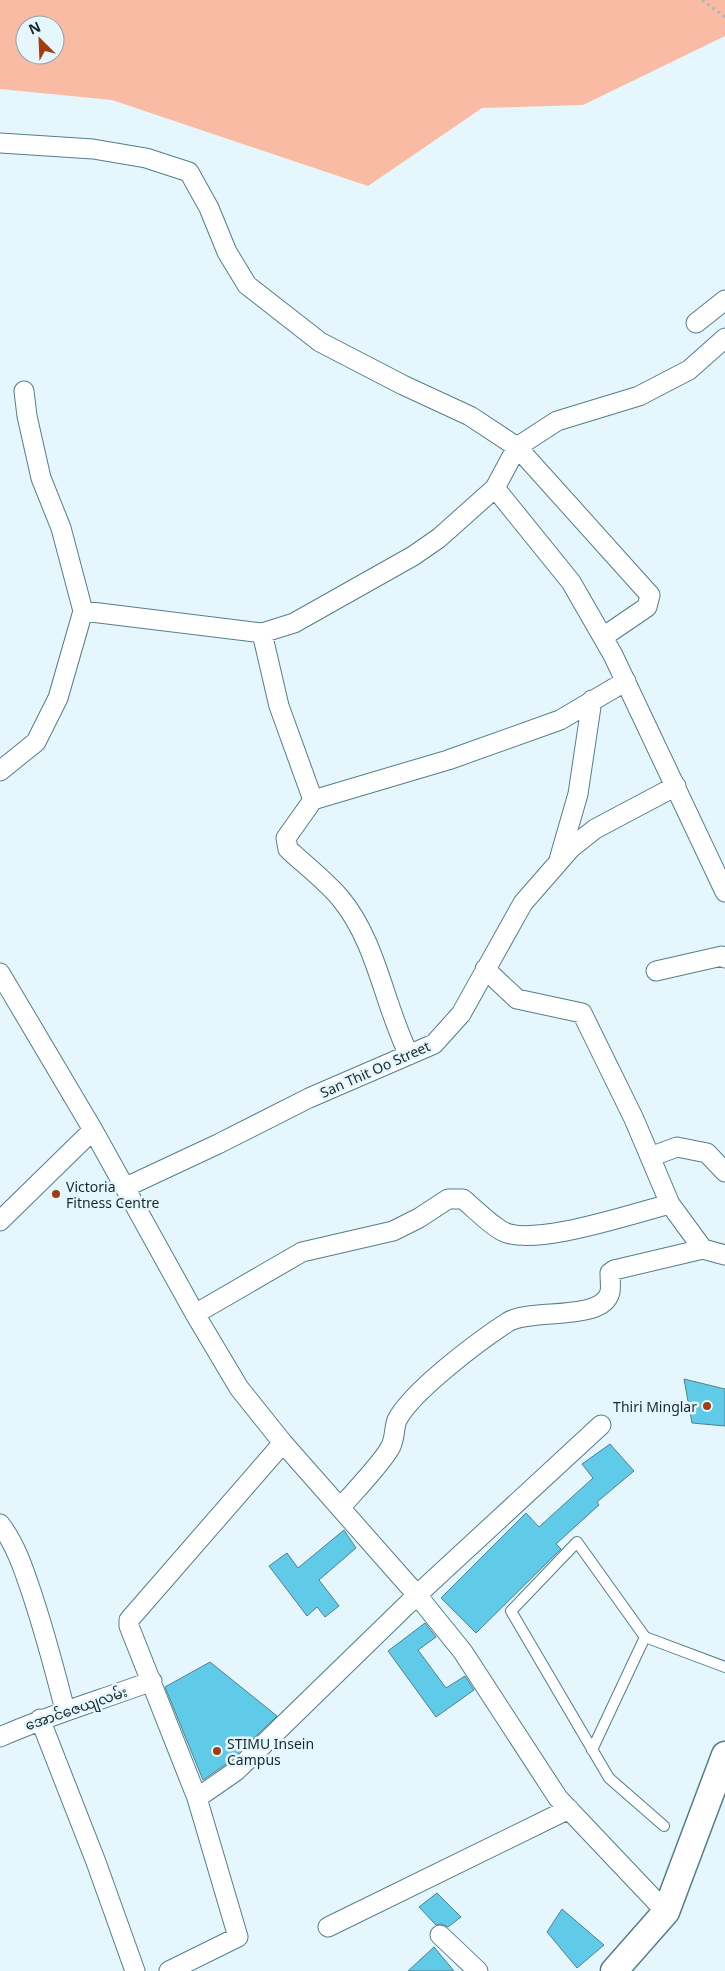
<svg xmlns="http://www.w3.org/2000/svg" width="725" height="1971" viewBox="0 0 725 1971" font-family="'Noto Sans','Noto Sans Myanmar',sans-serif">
<rect width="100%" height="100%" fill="#e5f7fc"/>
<path fill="#f9bba4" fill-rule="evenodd" d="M 0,0 L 725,0 L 725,36 L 583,105 L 482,108 L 368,186 L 112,100 L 0,89 ZM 25,25 L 55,25 L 55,55 L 25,55 Z"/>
<path fill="#60cbe8" stroke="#567f8c" d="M 684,1379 L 725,1389 L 725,1426 L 692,1423 Z
M 610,1444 L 634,1471 L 597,1502 L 599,1505 L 556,1544 L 561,1549 L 476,1633 L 441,1598 L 526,1513 L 539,1527 L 593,1478 L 582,1464 Z
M 344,1530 L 356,1548 L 319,1580 L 339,1606 L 325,1617 L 317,1607 L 307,1616 L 269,1566 L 287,1553 L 298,1568 Z
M 425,1623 L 436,1637 L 418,1650 L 446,1688 L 465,1676 L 474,1690 L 436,1717 L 388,1651 Z
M 210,1662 L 277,1716 L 229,1762 L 203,1780 L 165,1687 Z
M 437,1893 L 461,1917 L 448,1927 L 442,1924 L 436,1925 L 419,1907 Z
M 562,1909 L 604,1945 L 577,1968 L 547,1932 Z
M 434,1947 L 454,1971 L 408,1971 Z"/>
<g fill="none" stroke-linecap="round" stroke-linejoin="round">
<g stroke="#547e8a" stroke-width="12">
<path id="lane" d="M 592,1750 L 645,1637
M 664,1826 L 609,1778 L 511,1611 L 577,1542 L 645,1637 L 725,1667"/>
</g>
<g stroke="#547e8a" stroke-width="21">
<path id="street" d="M 0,143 L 93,149 L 146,158 L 189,172 L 209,208 L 227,252 L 247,285 L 320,342 L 403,385 L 470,416 L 517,447 L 495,488 L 571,582 L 613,655 L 725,892
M 696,323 L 725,300
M 83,611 L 262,633 L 294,623 L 413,556 L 439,538 L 495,488
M 262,633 L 279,706 L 313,800
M 603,637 L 647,607 L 650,595 L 517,447 L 557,421 L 639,396 L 689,370 L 725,338
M 0,771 L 36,742 L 58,698 L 83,611 L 61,528 L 41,478 L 27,416 L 24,391
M 559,860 L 578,794 L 592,700
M 485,969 L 517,999 L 582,1013 L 634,1119 L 670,1204
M 656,971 L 722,956 L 725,958
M 0,973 L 93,1130 L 195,1314 L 239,1388 L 283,1443 L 417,1595 L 463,1652 L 558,1798 L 666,1912
M 409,1055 C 384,1005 377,943 341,899 C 326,881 305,865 288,849 L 286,838 L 313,800 L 448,760 L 560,720 L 626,681
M 650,1157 L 677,1147 L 707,1153 L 725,1172
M 126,1187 L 218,1144 L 309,1098 L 434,1044 L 461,1014 L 523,903 L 571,848 L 595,829 L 676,786
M 0,1221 L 93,1130
M 195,1314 L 302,1252 L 393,1231 L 419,1218 L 448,1199 L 463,1199 C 475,1209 488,1223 502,1231 C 532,1248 634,1213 670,1204 L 703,1249
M 340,1508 C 352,1494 385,1460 391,1446 C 395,1438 394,1428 397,1420 C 412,1391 480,1340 508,1322 C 531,1308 603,1322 610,1292 C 611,1287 610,1279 610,1273 L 614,1270 L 703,1249 L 725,1255
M 0,1524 C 16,1545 24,1570 32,1594 C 45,1633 55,1671 65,1710
M 40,1719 L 96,1862 L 135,1971
M 0,1737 C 49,1715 101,1700 152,1681
M 197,1798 L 236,1771 L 417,1595 L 601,1425
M 328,1927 L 569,1809
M 440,1935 L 478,1971
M 169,1971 L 238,1937 L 197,1798 L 129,1626 L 129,1620 L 283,1443"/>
</g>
<g stroke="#547e8a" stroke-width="29">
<path id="secondary" d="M 614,1971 L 666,1912 L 725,1755"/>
</g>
<path stroke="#a5b7bc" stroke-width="3" stroke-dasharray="2.5 4" stroke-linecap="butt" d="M 702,0 L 725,17"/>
<use href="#lane" stroke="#fff" stroke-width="10"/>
<use href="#street" stroke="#fff" stroke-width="19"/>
<use href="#secondary" stroke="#fff" stroke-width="26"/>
</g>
<g fill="#a23d10" stroke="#e5f7fc" stroke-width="2">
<circle cx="56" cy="1194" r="5"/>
<circle cx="707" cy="1406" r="5"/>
<circle cx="217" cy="1751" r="5"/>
</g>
<g text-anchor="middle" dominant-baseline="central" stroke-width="5" stroke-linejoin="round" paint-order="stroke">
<g font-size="14" fill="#17282d" stroke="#e5f7fc">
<text transform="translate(375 1069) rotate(-24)">San Thit Oo Street</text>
<text transform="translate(76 1708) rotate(-19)">အောင်ဇေယျလမ်း</text>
</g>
<g font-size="14" fill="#17282d" stroke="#e5f7fc" text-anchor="start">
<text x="66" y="1186">Victoria<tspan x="66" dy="16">Fitness Centre</tspan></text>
<text x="697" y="1406" text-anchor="end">Thiri Minglar</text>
<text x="227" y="1743">STIMU Insein<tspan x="227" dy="16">Campus</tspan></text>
</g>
</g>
<g transform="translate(40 40) rotate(336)"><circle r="24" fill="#e5f7fc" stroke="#93a4a9"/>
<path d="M0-4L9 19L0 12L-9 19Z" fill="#a23d10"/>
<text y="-8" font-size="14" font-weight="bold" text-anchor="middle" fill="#17282d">N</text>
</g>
</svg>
